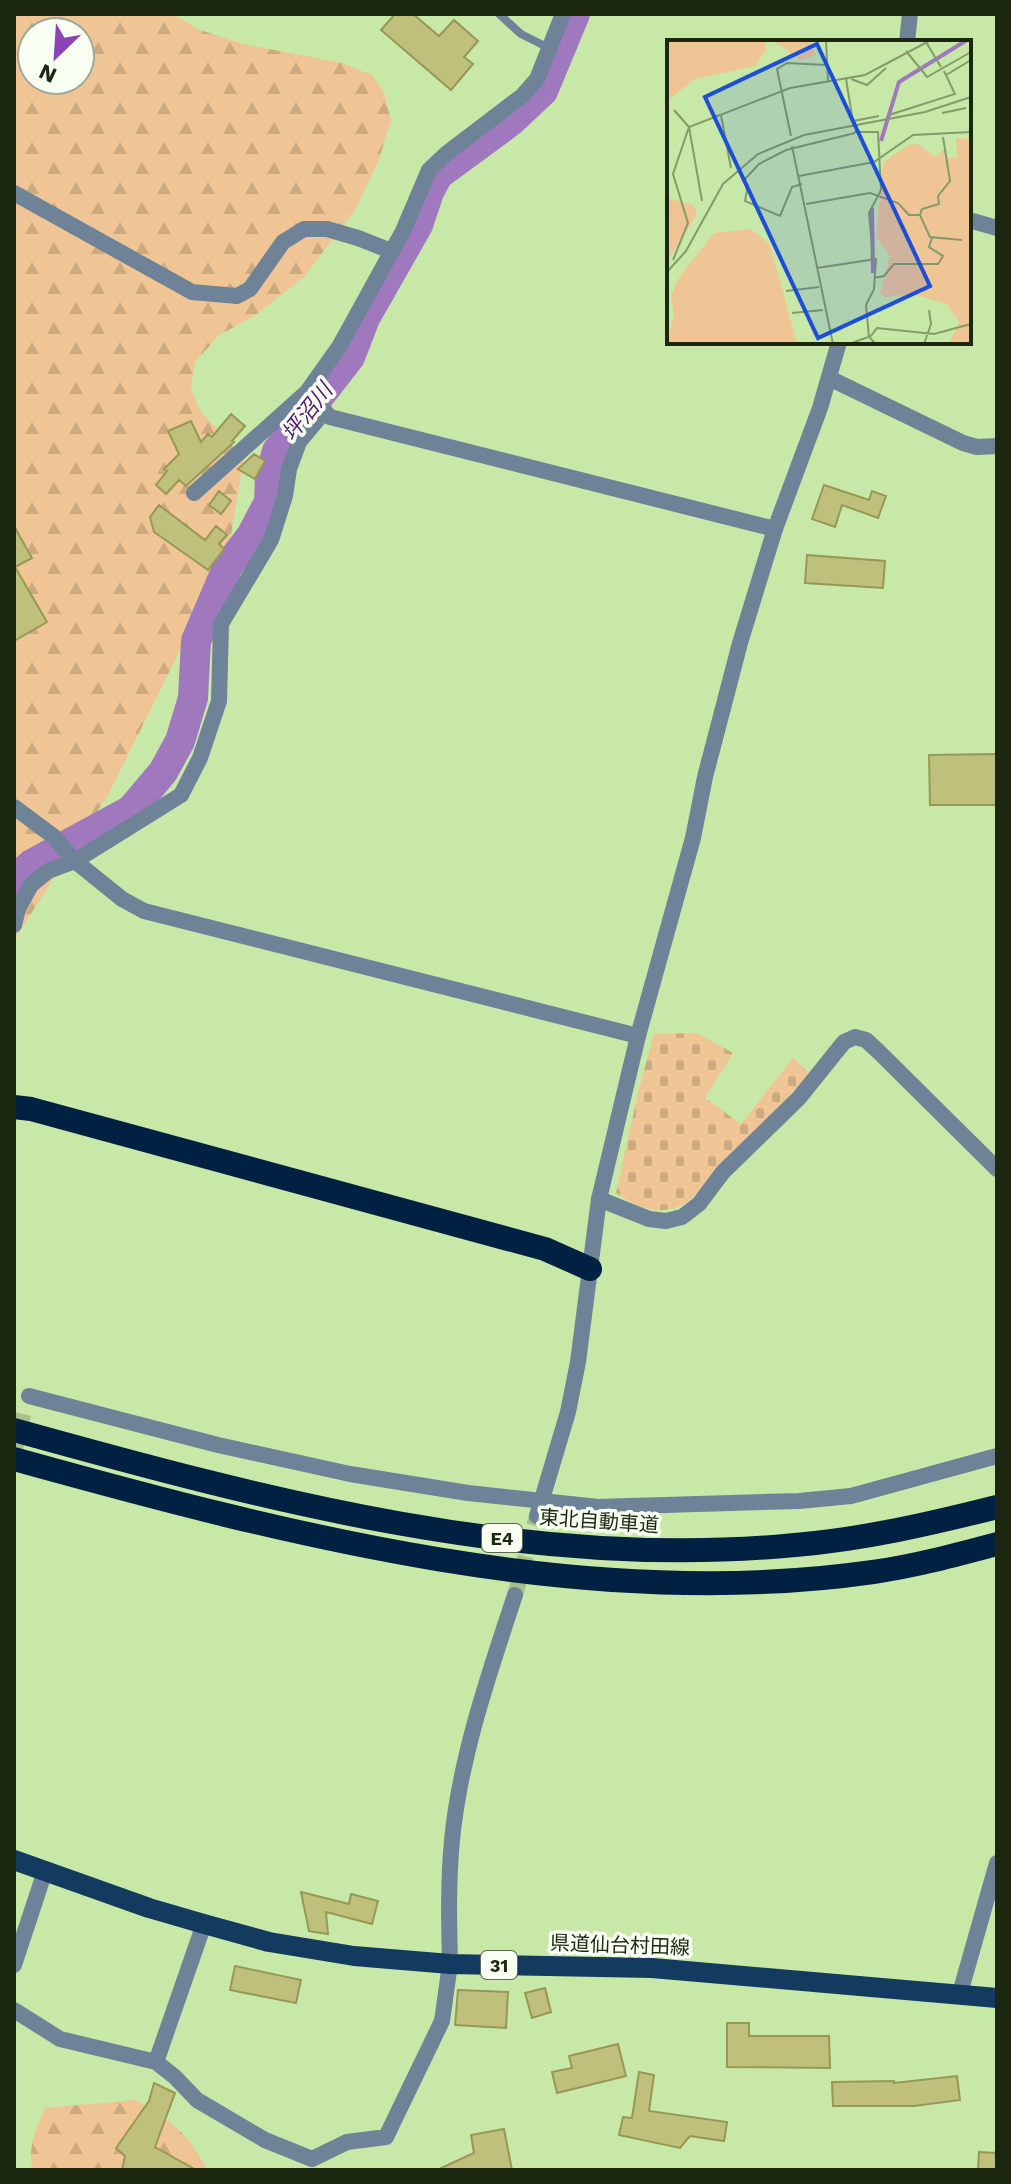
<svg xmlns="http://www.w3.org/2000/svg" width="1011" height="2184" viewBox="0 0 1011 2184" font-family="'Work Sans','Noto Sans JP',sans-serif">
<defs>
<pattern id="forest-firs" width="22" height="20" patternUnits="userSpaceOnUse" patternTransform="scale(2)"><rect width="22" height="20" fill="#efc595"/><path d="M5 1l3.5 6h-7zM16 11l3.5 6h-7z" fill="#cca97f"/></pattern>
<pattern id="cemetery-stones" width="16" height="16" patternUnits="userSpaceOnUse" patternTransform="scale(2)"><rect width="16" height="16" fill="#efc595"/><path d="M2 7V4a2 2 0 0 1 4 0v3zM10 15v-3a2 2 0 0 1 4 0v3z" fill="#cca97f"/></pattern>
</defs>
<rect width="100%" height="100%" fill="#c8e8a8"/>
<path fill="url(#forest-firs)" fill-rule="evenodd" d="M 14,14 L 173,14 L 197,29 L 243,44 L 342,63 L 372,75 L 384,92 L 391,121 L 378,162 L 355,210 L 304,277 L 253,317 L 219,335 L 195,362 L 191,389 L 201,412 L 244,458 L 229,547 L 200,610 L 108,795 L 14,940 ZM 32,32 L 80,32 L 80,80 L 32,80 Z
M 136,2100 C 171,2121 189,2133 207,2170 L 32,2170 C 28,2147 36,2128 45,2108 Z"/>
<path fill="url(#cemetery-stones)" d="M 697,1033 L 733,1053 L 705,1098 L 741,1124 L 793,1058 L 810,1074 L 687,1203 C 659,1217 641,1209 616,1193 L 638,1093 L 654,1034 Z"/>
<g fill="none" stroke-linecap="round" stroke-linejoin="round">
<path stroke="#a078be" stroke-width="30" d="M 14,885 L 18,876 L 32,864 L 131,810 L 163,772 L 180,741 L 193,698 L 196,641 L 228,566 L 251,536 L 269,502 L 270,475 L 277,451 L 350,357 L 365,318 L 418,225 L 429,192 L 438,175 L 510,122 L 543,91 L 575,14"/>
</g>
<path fill="#bec07b" stroke="#979854" stroke-width="2" d="M 395,14 L 413,14 L 439,36 L 454,20 L 478,41 L 464,57 L 473,64 L 451,90 L 381,30 Z
M 231,414 L 245,426 L 232,441 L 234,442 L 186,486 L 179,480 L 166,494 L 156,485 L 167,471 L 164,469 L 179,454 L 168,431 L 191,421 L 201,442 L 208,434 L 212,437 Z
M 254,454 L 265,461 L 255,479 L 238,469 Z
M 824,485 L 869,500 L 872,491 L 886,496 L 878,518 L 842,505 L 835,527 L 812,519 Z
M 219,491 L 231,501 L 221,514 L 209,505 Z
M 159,505 L 205,540 L 216,526 L 227,535 L 219,544 L 224,549 L 208,570 L 154,532 L 150,517 Z
M 14,526 L 32,558 L 15,567 L 47,622 L 14,641 Z
M 807,555 L 885,561 L 883,588 L 805,583 Z
M 997,754 L 997,805 L 930,805 L 929,755 Z
M 301,1892 L 349,1904 L 351,1894 L 378,1901 L 372,1924 L 326,1912 L 328,1934 L 309,1931 Z
M 235,1966 L 301,1980 L 296,2003 L 230,1990 Z
M 545,1988 L 551,2012 L 532,2018 L 525,1993 Z
M 458,1990 L 508,1992 L 506,2028 L 455,2025 Z
M 727,2023 L 749,2023 L 749,2036 L 829,2036 L 830,2068 L 727,2067 Z
M 618,2044 L 626,2076 L 557,2093 L 552,2072 L 572,2068 L 569,2056 Z
M 639,2072 L 654,2075 L 649,2111 L 727,2122 L 724,2141 L 690,2136 L 680,2148 L 619,2135 L 623,2117 L 632,2118 Z
M 957,2076 L 960,2100 L 914,2106 L 833,2106 L 832,2082 L 894,2081 L 894,2083 Z
M 154,2083 L 175,2093 L 155,2147 L 196,2170 L 122,2170 L 125,2156 L 116,2148 L 149,2101 Z
M 504,2129 L 512,2170 L 437,2170 L 474,2153 L 471,2135 Z
M 979,2152 L 997,2153 L 997,2170 L 978,2170 Z"/>
<g fill="none" stroke-linecap="round" stroke-linejoin="round">
<path stroke="#a5c189" stroke-width="16" stroke-dasharray="16 8" stroke-linecap="butt" d="M 14,1453 L 25,1407"/>
<path stroke="#a5c189" stroke-width="16" stroke-dasharray="16 8" stroke-linecap="butt" d="M 515,1595 L 537,1516"/>
<path stroke="#6e8398" stroke-width="8" d="M 499,14 L 521,34 L 549,48"/>
<path stroke="#6e8398" stroke-width="16" d="M 563,14 L 537,79 L 522,96 L 447,153 L 429,170 L 403,231 L 339,347 L 307,392 L 330,417 L 775,529
M 14,193 L 192,292 L 237,296 L 250,289 L 283,242 L 304,229 L 327,229 L 358,238 L 391,251
M 969,220 L 997,228
M 829,378 L 963,443 L 977,447 L 997,446
M 194,493 L 307,392
M 14,807 L 53,836 L 75,861 L 122,899 L 144,911 L 638,1036
M 14,925 L 18,909 L 31,885 L 48,871 L 75,861 L 181,795 L 200,758 L 219,701 L 221,624 L 271,540 L 285,496 L 289,469 L 299,442 L 324,412
M 599,1199 L 649,1219 L 666,1221 L 682,1217 L 699,1204 L 723,1172 L 799,1098 L 844,1042 L 855,1037 L 866,1040 L 879,1052 L 997,1169
M 29,1396 L 218,1445 L 350,1474 L 468,1493 L 598,1507 L 799,1501 L 851,1496 L 997,1456
M 14,1965 L 45,1871
M 960,1993 L 997,1863
M 14,2010 L 60,2039 L 156,2062 L 175,2077 L 197,2100 L 265,2140 L 312,2159 L 347,2142 L 386,2137 L 442,2021 L 450,1964
M 156,2062 L 204,1924"/>
<path stroke="#6e8398" stroke-width="16" d="M 907,42 L 910,14
M 537,1516 L 568,1412 L 578,1362 L 599,1199 L 638,1036 L 693,838 L 705,777 L 740,643 L 775,529 L 820,408 L 839,342
M 450,1964 C 449,1923 448,1882 452,1840 C 460,1757 489,1674 515,1595"/>
<path stroke="#133a5f" stroke-width="20" d="M 14,1860 L 149,1908 L 204,1924 L 269,1942 L 354,1956 L 450,1964 L 652,1968 L 997,1998"/>
<path stroke="#002141" stroke-width="24" d="M 14,1107 L 31,1109 L 545,1249 L 590,1269
M 14,1430 C 266,1500 531,1571 795,1545 C 864,1539 930,1524 997,1507
M 14,1459 C 288,1535 587,1613 873,1572 C 915,1566 956,1555 997,1544"/>
</g>
<g text-anchor="middle" dominant-baseline="central" stroke-width="7" stroke-linejoin="round" paint-order="stroke">
<g fill="#f8fff2" stroke="#5d6852" stroke-width="2">
<rect x="482" y="1524" width="40" height="28" rx="6"/>
<rect x="481" y="1951" width="36" height="28" rx="6"/>
</g>
<g font-size="18" font-weight="bold" fill="#1b270e">
<text x="502" y="1538">E4</text>
<text x="499" y="1965">31</text>
</g>
<g font-size="20" fill="#1b270e" stroke="#f8fff2">
<text transform="translate(599 1521) rotate(4)">東北自動車道</text>
<text transform="translate(620 1945) rotate(2)">県道仙台村田線</text>
</g>
<g font-size="22" font-style="italic" fill="#4f196e" stroke="#f8fff2">
<text transform="translate(307 412) rotate(-52)">坪沼川</text>
</g>
</g>
<g transform="translate(667 40)">
<rect width="304" height="304" fill="#c8e8a8"/>
<path d="M 0,0 L 99,0 L 99,10 L 88,26 L 28,39 L 0,61 ZM 105,0 L 142,0 L 149,15 L 134,20 ZM 289,98 L 304,99 L 304,304 L 282,304 L 292,282 L 280,264 L 246,254 L 218,257 L 213,253 L 223,216 L 209,197 L 216,123 L 241,105 L 251,104 L 268,117 L 279,108 L 280,118 L 290,117 ZM 0,158 L 26,165 L 30,174 L 0,222 ZM 83,189 L 103,204 L 130,304 L 0,304 L 7,275 L 4,256 L 13,236 L 47,193 Z" fill="#efc595"/>
<path fill="none" stroke="#a078be" stroke-width="4" d="M 214,101 L 232,42 L 300,0M 205,168 L 206,233"/>
<path fill="none" stroke="#839b6a" stroke-width="2" d="M 159,0 L 161,41M 259,2 L 274,27M 239,11 L 260,37 L 304,12M 279,35 L 304,20M 179,39 L 186,82M 184,39 L 200,45 L 219,28M 7,70 L 22,87 L 35,161M 275,73 L 299,68M 54,75 L 64,128M 222,75 L 288,54 L 277,31M 186,81 L 212,76M 187,92 L 211,92 L 214,150 L 202,173 L 206,217M 124,96 L 110,29 L 120,23 L 159,25M 125,106 L 166,304M 132,136 L 207,122 L 246,95 L 304,92M 75,139 L 81,145 L 78,161 L 113,176 L 125,147 L 135,144M 77,140 L 92,124 L 119,110 L 188,93M 139,164 L 203,153 L 231,163 L 242,175 L 253,175 L 263,197 L 295,200M 253,175 L 255,169 L 272,164 L 271,156 L 283,141 L 276,97M 6,220 L 21,183 L 6,134 L 22,87 L 123,48 L 198,35 L 264,0M 150,228 L 209,219 L 207,249 L 199,265 L 202,297 L 209,304M 0,232 L 19,211 L 56,144 L 91,114 L 137,95 L 258,72 L 304,57M 207,238 L 217,236 L 227,224 L 271,224 L 276,216 L 262,207 L 265,198M 119,251 L 152,247M 125,273 L 156,270M 182,304 L 204,296 L 210,288 L 267,294 L 304,284M 257,304 L 264,284 L 262,270"/>
<path fill="#1d4ed8" fill-opacity="0.15" stroke="#1d4ed8" stroke-width="4" d="M 150,4 L 263,246 L 151,298 L 38,57 Z"/>
<rect width="304" height="304" fill="none" stroke="#1b270e" stroke-width="4"/>
</g>
<rect width="1011" height="2184" fill="none" stroke="#1b270e" stroke-width="32"/>
<g transform="translate(56 56) rotate(205)"><circle r="38" fill="#f8fff2" stroke="#a0a997" stroke-width="2"/>
<path d="M0-6L14 30L0 20L-14 30Z" fill="#8b44b7"/>
<text y="-12" font-size="22" font-weight="bold" text-anchor="middle" fill="#1b270e">N</text>
</g>
</svg>
